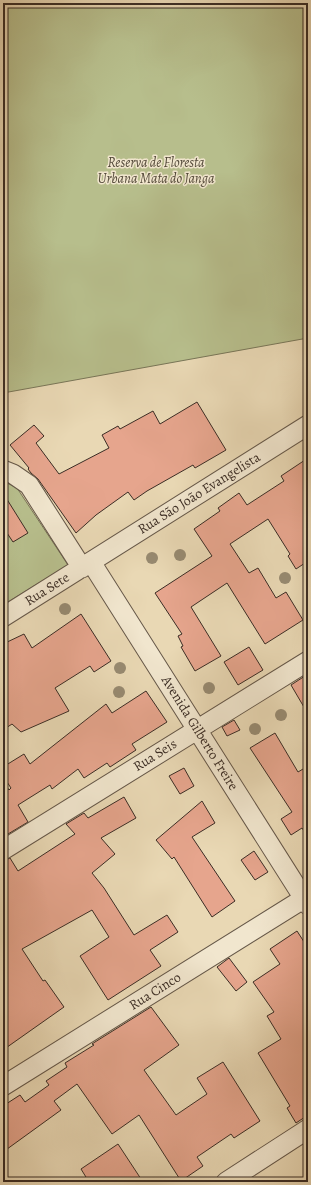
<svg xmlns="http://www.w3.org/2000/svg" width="311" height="1185" viewBox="0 0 311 1185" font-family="Alegreya,serif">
<rect width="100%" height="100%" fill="#e9d8b4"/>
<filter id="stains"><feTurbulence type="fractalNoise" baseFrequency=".005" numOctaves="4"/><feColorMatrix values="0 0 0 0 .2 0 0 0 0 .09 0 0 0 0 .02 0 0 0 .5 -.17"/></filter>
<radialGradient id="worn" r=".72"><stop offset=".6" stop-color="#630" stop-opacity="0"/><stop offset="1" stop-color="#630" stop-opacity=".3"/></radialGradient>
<path fill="#b7be8c" stroke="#797658" d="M 3,3 L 308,3 L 308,338 L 3,393 Z
M 3,481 L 17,488 L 68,565 L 3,605 Z"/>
<path fill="#e6a58d" stroke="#3b2d25" d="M 197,402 L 226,450 L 195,468 L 193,465 L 147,491 L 134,500 L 128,492 L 96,515 L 76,533 L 38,479 L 31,473 L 28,469 L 29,468 L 10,445 L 34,425 L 44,436 L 36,443 L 59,474 L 109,448 L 102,435 L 118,426 L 120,429 L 153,411 L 160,424 Z
M 308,458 L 308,561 L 296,569 L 288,556 L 290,554 L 268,519 L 230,544 L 249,573 L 258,568 L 276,598 L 286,592 L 303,620 L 265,644 L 227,583 L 191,607 L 221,656 L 195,671 L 181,647 L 183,646 L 178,636 L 182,634 L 155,593 L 212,556 L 194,529 L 220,511 L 218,508 L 239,493 L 247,505 L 284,481 L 281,476 Z
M 3,493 L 28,533 L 13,542 L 3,527 Z
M 81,614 L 111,661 L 94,672 L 90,666 L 55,688 L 69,711 L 21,732 L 12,724 L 3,730 L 3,644 L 24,634 L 32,648 Z
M 249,647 L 263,670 L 238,685 L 224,662 Z
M 308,674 L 308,714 L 291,685 Z
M 146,691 L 167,722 L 132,744 L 136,750 L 110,767 L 107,763 L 84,778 L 78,769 L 52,789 L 50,785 L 18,805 L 28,822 L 3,837 L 3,781 L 9,790 L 11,788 L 3,776 L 3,767 L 24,754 L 30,764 L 106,704 L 112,713 Z
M 234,720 L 240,730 L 227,736 L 222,727 Z
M 275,733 L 298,772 L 308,766 L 308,837 L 302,828 L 291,835 L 281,819 L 292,812 L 250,748 Z
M 184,768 L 194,786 L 180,794 L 169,776 Z
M 124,797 L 136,818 L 101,838 L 115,854 L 92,873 L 104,888 L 134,935 L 167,915 L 178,932 L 150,950 L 161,966 L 108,1000 L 80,956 L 109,937 L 92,910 L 22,949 L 43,981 L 45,980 L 64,1007 L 3,1050 L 3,861 L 10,858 L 18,871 L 75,834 L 66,824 L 84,813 L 88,818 Z
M 202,801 L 215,823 L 192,837 L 235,901 L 212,917 L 174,857 L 172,859 L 156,840 Z
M 254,851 L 268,872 L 255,880 L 241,860 Z
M 297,931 L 308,948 L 308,1115 L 296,1123 L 287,1108 L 290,1106 L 258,1053 L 281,1039 L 267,1016 L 274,1012 L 253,982 L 280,964 L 270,949 Z
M 229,958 L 247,982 L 236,991 L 217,967 Z
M 151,1007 L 179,1045 L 144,1070 L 176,1115 L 207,1094 L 197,1078 L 223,1062 L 260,1121 L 234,1138 L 231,1134 L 197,1157 L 203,1166 L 181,1181 L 139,1115 L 112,1134 L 77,1084 L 54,1101 L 61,1110 L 3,1152 L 3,1106 L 20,1095 L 25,1102 L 49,1085 L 46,1081 L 67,1067 L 65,1063 L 94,1045 L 92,1044 L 95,1042 Z
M 118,1144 L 143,1182 L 89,1182 L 81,1169 Z"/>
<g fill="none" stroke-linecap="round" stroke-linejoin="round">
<g stroke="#665849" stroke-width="21">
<path id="minor" d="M 3,470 L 13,474 L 29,485 L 82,568
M 91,562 L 308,905
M 3,617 L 308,425
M 3,850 L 308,661
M 3,1086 L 308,896
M 226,1182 L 308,1129"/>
</g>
<use href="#minor" stroke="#f1e6ce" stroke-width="19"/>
</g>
<g fill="#978a71">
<circle cx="180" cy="555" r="6"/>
<circle cx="152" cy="558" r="6"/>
<circle cx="285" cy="578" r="6"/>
<circle cx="65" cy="609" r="6"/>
<circle cx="120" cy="668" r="6"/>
<circle cx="209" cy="688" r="6"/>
<circle cx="119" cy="692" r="6"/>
<circle cx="281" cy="715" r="6"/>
<circle cx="255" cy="729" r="6"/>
</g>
<g text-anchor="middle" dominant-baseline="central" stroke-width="3" stroke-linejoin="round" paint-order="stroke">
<g font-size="14" font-style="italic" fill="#544a3a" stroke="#f1e6ce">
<text x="156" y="162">Reserva de Floresta<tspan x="156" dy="16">Urbana Mata do Janga</tspan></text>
</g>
<g font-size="14" fill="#3b2d25" stroke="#f1e6ce">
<text transform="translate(199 493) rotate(-32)">Rua São João Evangelista</text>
<text transform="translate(47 589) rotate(-32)">Rua Sete</text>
<text transform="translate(200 733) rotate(58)">Avenida Gilberto Freire</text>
<text transform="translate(155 755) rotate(-32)">Rua Seis</text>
<text transform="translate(155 991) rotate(-32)">Rua Cinco</text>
</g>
</g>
<rect width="311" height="1185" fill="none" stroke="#e9d8b4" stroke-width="16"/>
<rect x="4" y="4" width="303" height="1177" fill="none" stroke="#3b2d25" stroke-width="2"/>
<rect x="8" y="8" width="295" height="1169" fill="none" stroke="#3b2d25"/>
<rect width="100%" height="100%" filter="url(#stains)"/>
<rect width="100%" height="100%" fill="url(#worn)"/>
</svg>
